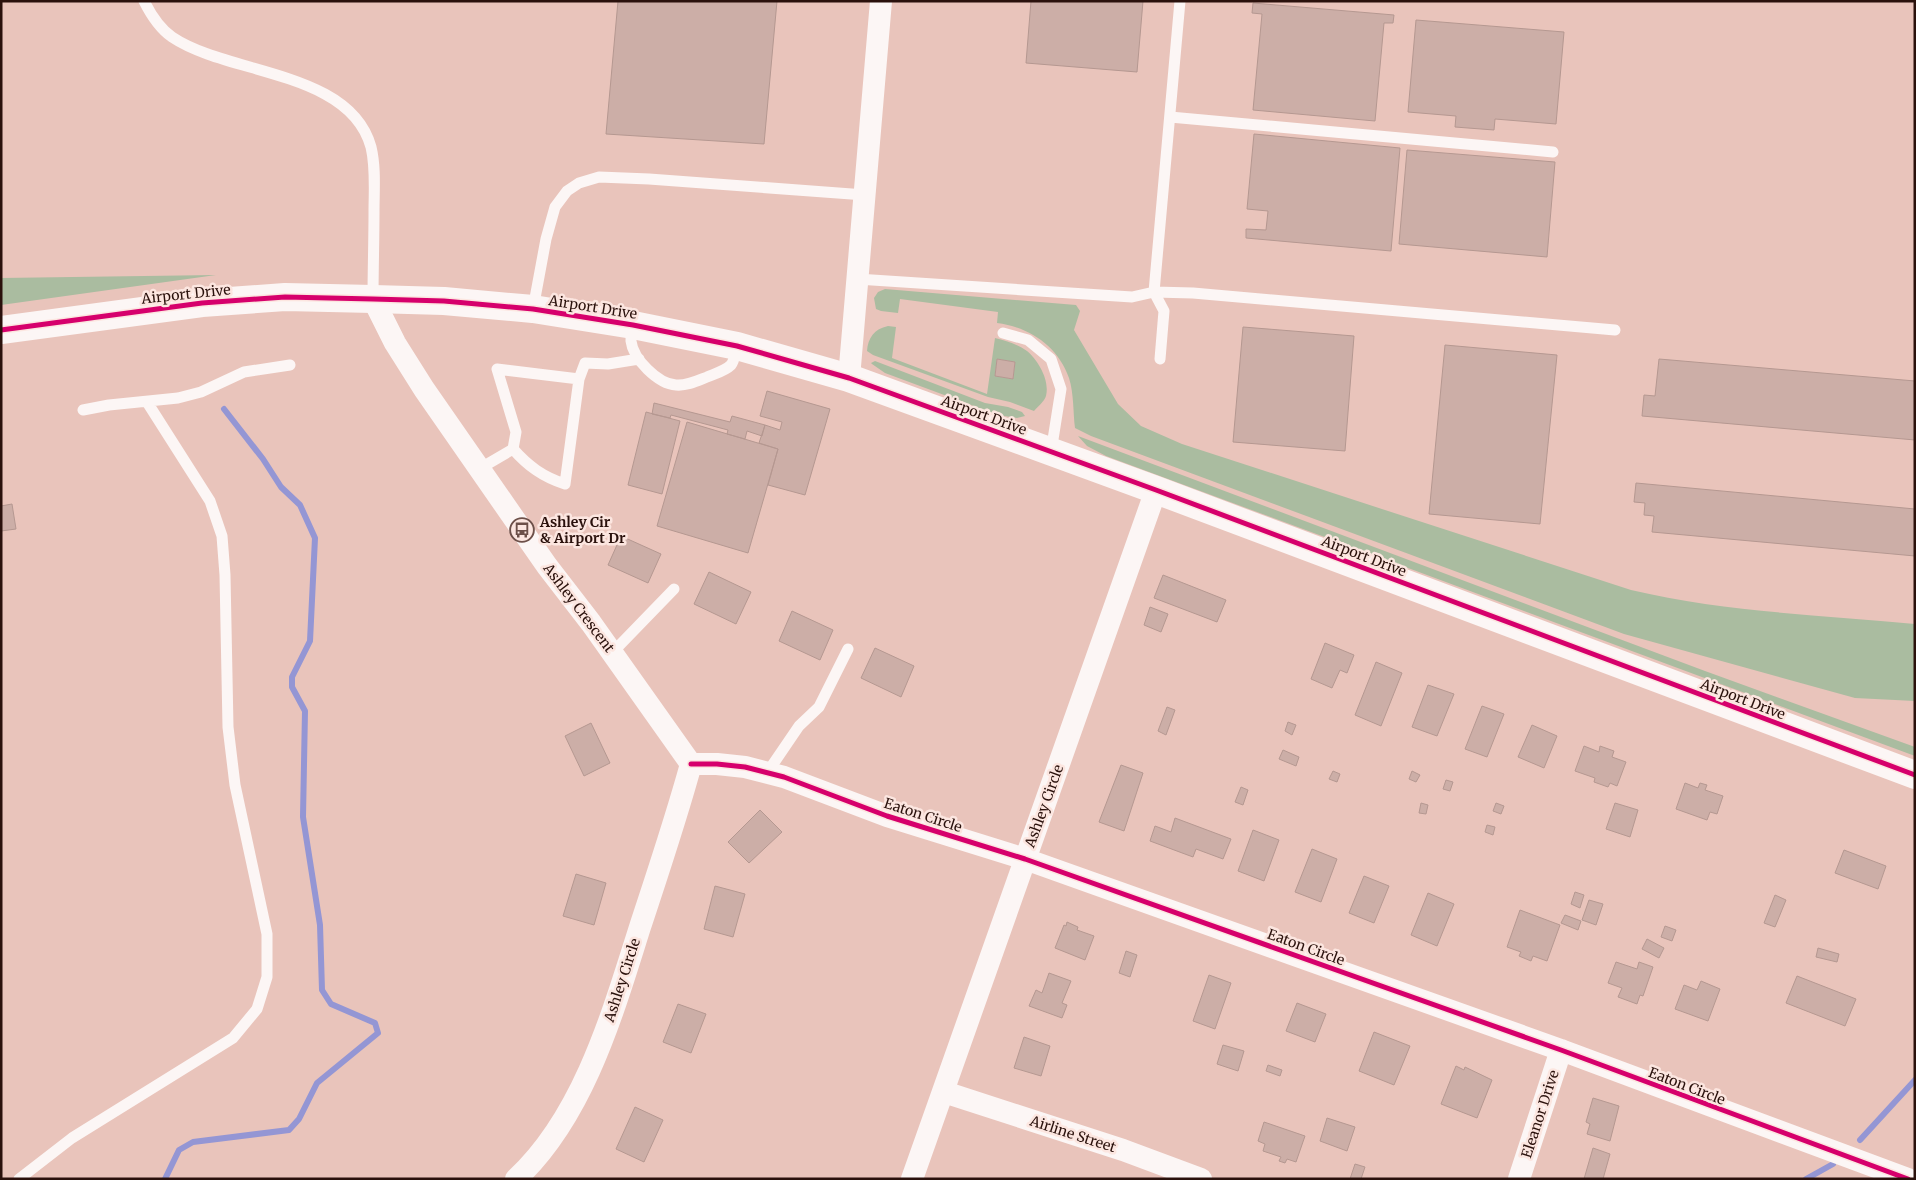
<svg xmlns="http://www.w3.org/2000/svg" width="1916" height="1180" viewBox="0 0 1916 1180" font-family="Merriweather,serif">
<rect width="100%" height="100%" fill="#e9c4bb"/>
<path fill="#aabca0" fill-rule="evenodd" d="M 216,275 L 1,305 L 1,278 Z
M 885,289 L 1076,305 L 1080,311 L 1074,330 L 1118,404 L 1141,426 L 1182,444 L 1631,590 C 1724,612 1820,615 1915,624 L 1915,701 L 1855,698 L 1624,634 L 1091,436 L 1075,428 C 1073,412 1074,394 1069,378 C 1058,346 1029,327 997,323 L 998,312 L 900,299 L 898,313 L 881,311 L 876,309 L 874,298 L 878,292 Z
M 888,326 L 896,327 L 892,358 L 987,394 L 995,338 C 1006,341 1017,344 1027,351 C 1038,360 1050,380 1046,396 C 1044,402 1038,406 1034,411 L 1010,402 L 988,397 L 873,355 L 867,351 C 868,338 874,329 888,326 ZM 997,359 L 1015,362 L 1013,379 L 995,376 Z
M 875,361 L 985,403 L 1008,407 L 1022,412 L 1025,416 L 1017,418 L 998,415 L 885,373 L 872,364 L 871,363 Z
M 1078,436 L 1705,671 L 1915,747 L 1915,756 L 1106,456 L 1087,446 Z"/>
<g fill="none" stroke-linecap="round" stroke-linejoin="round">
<path stroke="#9496d4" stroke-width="6" d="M 1860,1140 L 1915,1080
M 165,1179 L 179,1150 L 193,1142 L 289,1130 L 299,1119 L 317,1083 L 378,1033 L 375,1023 L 331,1004 L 322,990 L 320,925 L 303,817 L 305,711 L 292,687 L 292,677 L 310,641 L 315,538 L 300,505 L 281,487 L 263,459 L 224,409
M 1806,1179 L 1833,1164"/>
</g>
<path fill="#ccaea7" stroke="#b59891" d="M 618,1 L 777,1 L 764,144 L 606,134 Z
M 1031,1 L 1143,1 L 1137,72 L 1026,63 Z
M 1253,3 L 1394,15 L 1393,23 L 1384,23 L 1375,121 L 1253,110 L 1262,14 L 1252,13 Z
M 1416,20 L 1564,32 L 1556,124 L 1495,119 L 1494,130 L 1455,127 L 1456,116 L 1408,112 Z
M 1254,134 L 1400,148 L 1391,251 L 1246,238 L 1246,229 L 1266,230 L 1268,211 L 1247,209 Z
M 1407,150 L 1555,162 L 1547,257 L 1399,244 Z
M 1243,327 L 1354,336 L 1345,451 L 1233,442 Z
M 1445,345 L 1557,355 L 1540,524 L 1429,514 Z
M 997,359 L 1015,362 L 1013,379 L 995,376 Z
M 1659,359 L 1915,381 L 1915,440 L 1642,416 L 1644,395 L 1655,396 Z
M 767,391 L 830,409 L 805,495 L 768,485 L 778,449 L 759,443 L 765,425 L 780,430 L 782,422 L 760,416 Z
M 654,403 L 730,422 L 732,416 L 765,425 L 762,436 L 747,431 L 745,439 L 727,434 L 728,430 L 671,415 L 670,418 L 652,414 Z
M 646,412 L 680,421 L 662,494 L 628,485 Z
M 687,422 L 778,449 L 748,553 L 657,526 Z
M 1636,483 L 1915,509 L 1915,556 L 1652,532 L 1654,516 L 1644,515 L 1645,503 L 1634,502 Z
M 12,504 L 16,529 L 1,531 L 1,506 Z
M 621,536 L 661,554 L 648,583 L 608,565 Z
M 709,572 L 751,592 L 736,624 L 694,604 Z
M 1163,575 L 1226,600 L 1217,622 L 1154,598 Z
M 1150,607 L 1168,614 L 1161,632 L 1144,625 Z
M 792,611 L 833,630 L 820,660 L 779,641 Z
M 1325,643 L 1354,655 L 1347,673 L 1340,670 L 1332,688 L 1311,679 Z
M 875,648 L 914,666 L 901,697 L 861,678 Z
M 1376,662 L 1402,673 L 1381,726 L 1355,715 Z
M 1428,685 L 1454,694 L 1437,736 L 1412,727 Z
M 1482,706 L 1504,714 L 1487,757 L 1465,749 Z
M 1167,707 L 1175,710 L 1166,735 L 1158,731 Z
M 1288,722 L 1296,725 L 1292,735 L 1285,731 Z
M 591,723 L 610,763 L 584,776 L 565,736 Z
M 1532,725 L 1557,736 L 1544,768 L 1518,757 Z
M 1584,746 L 1599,752 L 1600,746 L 1614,751 L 1612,757 L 1626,762 L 1617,786 L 1610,783 L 1608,787 L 1594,782 L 1595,778 L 1575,771 Z
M 1283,750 L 1299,757 L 1296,766 L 1279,759 Z
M 1121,765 L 1143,773 L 1124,831 L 1099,822 Z
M 1333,771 L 1340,774 L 1337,782 L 1329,779 Z
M 1412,771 L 1420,775 L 1416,782 L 1409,779 Z
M 1446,780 L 1453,782 L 1450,791 L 1443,789 Z
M 1685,783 L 1698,788 L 1700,783 L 1707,785 L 1705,790 L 1723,796 L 1717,814 L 1710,812 L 1707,820 L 1676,809 Z
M 1241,787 L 1248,790 L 1243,805 L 1235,802 Z
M 1421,803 L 1428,805 L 1426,814 L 1419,813 Z
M 1496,803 L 1504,806 L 1501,814 L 1493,811 Z
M 1615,803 L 1638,810 L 1630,837 L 1606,829 Z
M 760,810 L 782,832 L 749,863 L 728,842 Z
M 1175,818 L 1231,839 L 1223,859 L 1196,849 L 1193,857 L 1150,841 L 1155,826 L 1171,832 Z
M 1487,825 L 1495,827 L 1493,835 L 1485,832 Z
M 1253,830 L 1279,840 L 1264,881 L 1238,871 Z
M 1312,849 L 1337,859 L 1321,902 L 1295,892 Z
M 1844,850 L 1886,866 L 1878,889 L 1835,873 Z
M 576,874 L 606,883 L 594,925 L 563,916 Z
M 1364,876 L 1389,886 L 1374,923 L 1349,913 Z
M 715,886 L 745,894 L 733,937 L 704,929 Z
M 1575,892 L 1584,895 L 1580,908 L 1571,904 Z
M 1428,893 L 1454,904 L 1437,946 L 1411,935 Z
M 1775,895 L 1786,900 L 1775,927 L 1764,923 Z
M 1589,900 L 1603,904 L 1596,925 L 1582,920 Z
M 1520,910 L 1560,925 L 1547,961 L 1533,956 L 1531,961 L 1519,956 L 1521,952 L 1507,947 Z
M 1565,915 L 1581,921 L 1578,930 L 1561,923 Z
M 1067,922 L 1078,927 L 1077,930 L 1094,936 L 1085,960 L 1055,948 L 1064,925 L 1066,926 Z
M 1665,926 L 1676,930 L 1672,941 L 1661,937 Z
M 1647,939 L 1664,948 L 1659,958 L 1642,949 Z
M 1818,948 L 1839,954 L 1837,962 L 1816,957 Z
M 1126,951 L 1137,955 L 1130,977 L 1119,973 Z
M 1616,962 L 1637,969 L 1639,962 L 1653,967 L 1643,996 L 1640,995 L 1637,1004 L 1618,997 L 1622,988 L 1608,983 Z
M 1049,973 L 1071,981 L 1062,1003 L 1067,1005 L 1062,1018 L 1029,1006 L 1036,990 L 1042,993 Z
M 1209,975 L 1231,983 L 1215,1029 L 1193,1021 Z
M 1797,976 L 1856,999 L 1845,1026 L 1786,1003 Z
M 1701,981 L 1720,989 L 1708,1021 L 1675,1009 L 1684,985 L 1697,990 Z
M 1297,1003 L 1326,1014 L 1315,1042 L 1286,1031 Z
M 678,1004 L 706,1014 L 691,1053 L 663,1042 Z
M 1374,1032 L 1410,1046 L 1394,1085 L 1359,1071 Z
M 1024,1037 L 1050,1046 L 1041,1076 L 1014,1068 Z
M 1223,1045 L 1244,1051 L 1238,1071 L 1217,1064 Z
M 1268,1065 L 1282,1070 L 1280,1076 L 1266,1071 Z
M 1456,1066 L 1464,1070 L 1465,1067 L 1492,1080 L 1477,1118 L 1441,1104 Z
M 1593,1098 L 1619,1106 L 1610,1141 L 1587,1134 L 1590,1124 L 1586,1122 Z
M 635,1107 L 663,1120 L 644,1162 L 616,1149 Z
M 1327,1118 L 1355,1127 L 1347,1151 L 1320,1141 Z
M 1264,1122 L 1305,1136 L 1296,1162 L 1287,1159 L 1285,1163 L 1279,1161 L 1281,1157 L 1263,1151 L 1265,1144 L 1258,1141 Z
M 1593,1148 L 1610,1154 L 1603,1179 L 1584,1179 Z
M 1355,1164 L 1365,1167 L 1361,1179 L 1350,1179 Z"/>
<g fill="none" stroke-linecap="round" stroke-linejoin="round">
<path stroke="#fcf6f5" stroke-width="11" d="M 144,1 C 151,15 159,28 172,37 C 228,75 350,70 371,147 C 376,168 374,190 374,212 C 374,241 373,270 373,299
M 1170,117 L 1553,152
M 857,279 L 1132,297 L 1154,292 L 1180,1
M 533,309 L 546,239 L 555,207 L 567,191 L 579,183 L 599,177 L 649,179 L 865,195
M 633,325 C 632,330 631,336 631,341 C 633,359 658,384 676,385 C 687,386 697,381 707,377 C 714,374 725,371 731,365 C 735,360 735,352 737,346
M 1003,333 L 1028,340 L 1051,359 L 1061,389 L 1051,452
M 1160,359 L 1164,311 L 1154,292 L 1193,293 L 1615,330
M 83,410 L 109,405 L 178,398 L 201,392 L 244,372 L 290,365
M 513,449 C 528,466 543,477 565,484 L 579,379
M 479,469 L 513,449 L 516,432 L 497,369 L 579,379 L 585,363 L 608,364 L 639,359
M 612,653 L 674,589
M 767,773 L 799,726 L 819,707 L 848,649
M 19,1179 L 72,1138 L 233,1038 L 257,1009 L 267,977 L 267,934 L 235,785 L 228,727 L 225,575 L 222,536 L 210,501 L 147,402"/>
<path stroke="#fcf6f5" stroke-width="22" d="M 373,299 L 395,343 L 424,389 L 547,566 L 591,623 L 691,764
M 849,378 L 881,1
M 691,764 L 717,764 L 745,767 L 784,777 L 887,816 L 1025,859 L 1561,1050 L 1908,1179
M 944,1092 L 1123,1150 L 1201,1179
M 516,1179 C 584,1116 613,1012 640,927 C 658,872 676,819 691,764
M 912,1179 L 1156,490
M 1519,1179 L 1561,1050"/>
<path stroke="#fcf6f5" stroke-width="28" d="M 1,330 L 202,303 L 285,297 L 373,299 L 444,301 L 533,309 L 633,325 L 737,346 L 849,378 L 1156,490 L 1915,775"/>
<g stroke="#fce6e0" stroke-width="8">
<path id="cycleway" d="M 1,330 L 202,303 L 285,297 L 373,299 L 444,301 L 533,309 L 633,325 L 737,346 L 849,378 L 1156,490 L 1915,775
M 691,764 L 717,764 L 745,767 L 784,777 L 887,816 L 1025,859 L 1561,1050 L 1908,1179"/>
</g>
<use href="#cycleway" stroke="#d6006c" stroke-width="5"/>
</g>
<defs>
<g id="bus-ring" transform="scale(1.25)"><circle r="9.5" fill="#fce6e0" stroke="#6d5049" stroke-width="1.5"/><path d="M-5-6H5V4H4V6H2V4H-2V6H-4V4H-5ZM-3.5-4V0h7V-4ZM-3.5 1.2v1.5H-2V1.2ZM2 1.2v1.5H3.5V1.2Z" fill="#6d5049"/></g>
</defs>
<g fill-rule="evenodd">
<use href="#bus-ring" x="522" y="530"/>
</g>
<g text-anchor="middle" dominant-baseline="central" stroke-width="5" stroke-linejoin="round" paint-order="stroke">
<g font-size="14" fill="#2a110c" stroke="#fce6e0">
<text transform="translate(186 294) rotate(-6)">Airport Drive</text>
<text transform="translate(593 307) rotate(9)">Airport Drive</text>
<text transform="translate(984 415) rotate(20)">Airport Drive</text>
<text transform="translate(1364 556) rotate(21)">Airport Drive</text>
<text transform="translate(579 608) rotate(53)">Ashley Crescent</text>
<text transform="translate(1743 699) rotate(21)">Airport Drive</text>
<text transform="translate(1044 806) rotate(-70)">Ashley Circle</text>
<text transform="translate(923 815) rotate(18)">Eaton Circle</text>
<text transform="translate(1306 947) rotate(20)">Eaton Circle</text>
<text transform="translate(622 980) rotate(-72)">Ashley Circle</text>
<text transform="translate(1687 1086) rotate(21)">Eaton Circle</text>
<text transform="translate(1540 1114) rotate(-72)">Eleanor Drive</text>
<text transform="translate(1073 1134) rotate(18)">Airline Street</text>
</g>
<g font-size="14" font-weight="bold" fill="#2a110c" stroke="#fce6e0" text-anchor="start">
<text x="540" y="522">Ashley Cir<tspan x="540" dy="16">&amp; Airport Dr</tspan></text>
</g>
</g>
<rect width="1916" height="1180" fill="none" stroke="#2a110c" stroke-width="5"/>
</svg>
